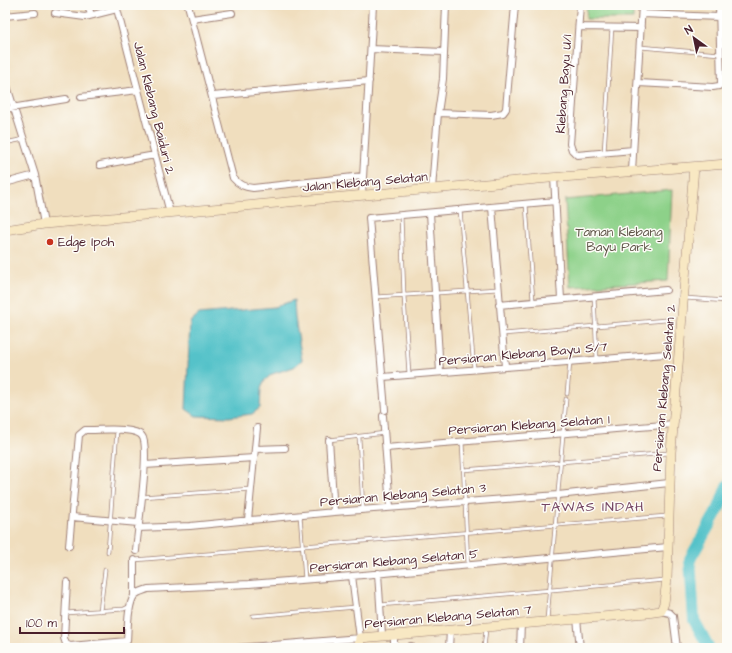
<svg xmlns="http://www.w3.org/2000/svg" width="732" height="653" viewBox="0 0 732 653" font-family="'Architects Daughter',sans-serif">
<rect width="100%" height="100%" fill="#fdfcf7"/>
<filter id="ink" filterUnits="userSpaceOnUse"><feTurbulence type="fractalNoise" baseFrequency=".025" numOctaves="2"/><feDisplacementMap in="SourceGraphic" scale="8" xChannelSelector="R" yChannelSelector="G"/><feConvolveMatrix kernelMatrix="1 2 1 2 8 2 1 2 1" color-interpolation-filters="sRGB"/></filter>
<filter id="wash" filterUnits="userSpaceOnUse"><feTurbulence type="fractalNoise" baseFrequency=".012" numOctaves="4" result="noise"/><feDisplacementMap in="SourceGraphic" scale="16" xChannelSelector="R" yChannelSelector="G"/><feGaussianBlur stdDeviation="0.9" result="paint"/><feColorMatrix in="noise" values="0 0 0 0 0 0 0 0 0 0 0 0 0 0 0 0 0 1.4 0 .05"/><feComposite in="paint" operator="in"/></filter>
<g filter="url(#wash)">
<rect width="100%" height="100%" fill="#f0debe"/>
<path fill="#8dd189" stroke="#6c785a" d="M 587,5 L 633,5 L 633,19 L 586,19 Z
M 672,190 L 668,281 L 570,287 L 565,200 Z"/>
<path fill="#54c2c9" stroke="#4f707a" d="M 294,300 L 295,318 L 302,360 L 294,367 L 272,374 L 264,381 L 261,389 L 260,408 L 252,414 L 229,417 L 196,416 L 186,409 L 190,322 L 199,314 L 275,307 Z"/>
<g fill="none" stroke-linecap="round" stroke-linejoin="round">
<path stroke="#54c2c9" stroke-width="12" d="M 709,648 L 694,620 L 690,559 L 719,508 L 727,486"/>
</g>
</g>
<g filter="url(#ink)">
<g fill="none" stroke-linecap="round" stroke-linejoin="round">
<g stroke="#9d7e74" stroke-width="4.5">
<path id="lane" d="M 640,47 L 720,54
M 5,143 L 24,139
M 604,153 L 612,27
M 526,204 L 533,301
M 460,210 L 474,369
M 401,215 L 404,296 L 409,375
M 594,296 L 597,360
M 376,297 L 498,289
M 685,298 L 727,301
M 502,334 L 666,320
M 567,394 L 570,362
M 359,437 L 363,509
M 329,440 L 385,433
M 462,441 L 468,565
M 463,470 L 669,453
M 141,497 L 251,489
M 300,515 L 305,580
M 108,552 L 117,430
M 134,560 L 667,516
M 380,605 L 665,580
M 100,611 L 105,570
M 65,613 L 124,609 L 130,606
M 253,616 L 356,607
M 547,620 L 566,399
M 484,648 L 486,629"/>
</g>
<g stroke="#9d7e74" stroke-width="8">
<path id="street" d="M 88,5 L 91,15
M 188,5 L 233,178 C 239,185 244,187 253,188 L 363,176
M 580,5 L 570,144 L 572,150 L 577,155 L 633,150
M 55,13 L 85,17 L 117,9 L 170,213
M 642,14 L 719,17
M 5,16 L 35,13
M 192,19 L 232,13
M 579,27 L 641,28
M 371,49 L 444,52
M 5,80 L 35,175 L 44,224
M 638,83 L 713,87 L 719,86 L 721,84 L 719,5
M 213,96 L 369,81
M 81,97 L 138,90
M 5,109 L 66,99
M 438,113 L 491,115 L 503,113 L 506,109 L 515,5
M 100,165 L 155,155
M 632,171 L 642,5
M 554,177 L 561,299
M 5,183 L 35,175
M 432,189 L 438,113 L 443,79 L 446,5
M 362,195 L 373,5
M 492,207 L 505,367
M 430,213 L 440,372
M 499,305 L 666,290
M 383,377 L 665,354
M 385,410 L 369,218 L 556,201
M 383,416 L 390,507
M 329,440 L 334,512
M 386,448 C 482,439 578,433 673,424
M 255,449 L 285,448
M 145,465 L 254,458
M 72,517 L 138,523
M 248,520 L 257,428
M 138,528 L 190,526 L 334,512 L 558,495 L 669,483
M 69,546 L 79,435 L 85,430 L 91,430 C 103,430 135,427 142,436 C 151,446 137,533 136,551
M 378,573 L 382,635
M 67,582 L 64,638 L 66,644 L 70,646 L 127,641 C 128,629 127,607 134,596 C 137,592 143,591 148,589 L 249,584 L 352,576 L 668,547
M 134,595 L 134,560
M 661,611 L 670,613 L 673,616 L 677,648
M 577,619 L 580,648
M 237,648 L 360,638 L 352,576
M 394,648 L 394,635
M 411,648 L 411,646
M 449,648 L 450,630
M 520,648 L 521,624"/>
</g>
<g stroke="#9d7e74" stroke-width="10">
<path id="secondary" d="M 5,230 L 44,224 L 432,189 L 549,178 L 727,164
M 359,648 L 360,638 L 647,613 L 661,611 L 664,603 L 667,579 L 671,452 L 694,167"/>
</g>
<use href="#lane" stroke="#fff" stroke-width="3"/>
<use href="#street" stroke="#fff" stroke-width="6"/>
<use href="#secondary" stroke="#f8e8c3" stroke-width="9"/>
</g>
</g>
<circle fill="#c8321e" stroke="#fdfcf7" stroke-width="1.5" cx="50" cy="242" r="4"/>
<g text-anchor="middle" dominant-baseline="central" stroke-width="3" stroke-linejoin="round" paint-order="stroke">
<g font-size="13" fill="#4a1f2b" stroke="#fdfcf7">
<text transform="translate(564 84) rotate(-86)">Klebang Bayu U/1</text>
<text transform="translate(154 108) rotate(76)">Jalan Klebang Baiduri 2</text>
<text transform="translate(365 182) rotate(-5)">Jalan Klebang Selatan</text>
<text transform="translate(523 354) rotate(-5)">Persiaran Klebang Bayu S/7</text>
<text transform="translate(664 388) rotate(-85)">Persiaran Klebang Selatan 2</text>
<text transform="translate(529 425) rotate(-4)">Persiaran Klebang Selatan 1</text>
<text transform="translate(403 495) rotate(-5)">Persiaran Klebang Selatan 3</text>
<text transform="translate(394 561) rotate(-5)">Persiaran Klebang Selatan 5</text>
<text transform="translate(448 617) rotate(-5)">Persiaran Klebang Selatan 7</text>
</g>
<g font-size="13" fill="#5e5447" stroke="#fdfcf7">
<text x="619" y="232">Taman Klebang<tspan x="619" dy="15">Bayu Park</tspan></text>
</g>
<g font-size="13" fill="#4a1f2b" stroke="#fdfcf7" text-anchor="start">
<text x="58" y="242">Edge Ipoh</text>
</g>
<g font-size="14" letter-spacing="1" fill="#754664" stroke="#fdfcf7">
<text x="593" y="507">TAWAS INDAH</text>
</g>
</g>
<rect width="732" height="653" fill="none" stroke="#fdfcf7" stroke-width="20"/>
<g transform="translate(694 38) rotate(327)" stroke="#fdfcf7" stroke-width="3" paint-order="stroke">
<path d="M0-3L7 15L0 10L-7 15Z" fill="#4a1f2b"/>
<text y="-6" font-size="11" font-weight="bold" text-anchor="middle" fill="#4a1f2b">N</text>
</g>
<path d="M20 627v6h104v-6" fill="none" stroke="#4a1f2b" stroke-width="2"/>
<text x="26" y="627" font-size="12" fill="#4a1f2b" stroke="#fdfcf7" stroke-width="3" paint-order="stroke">100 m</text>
</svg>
